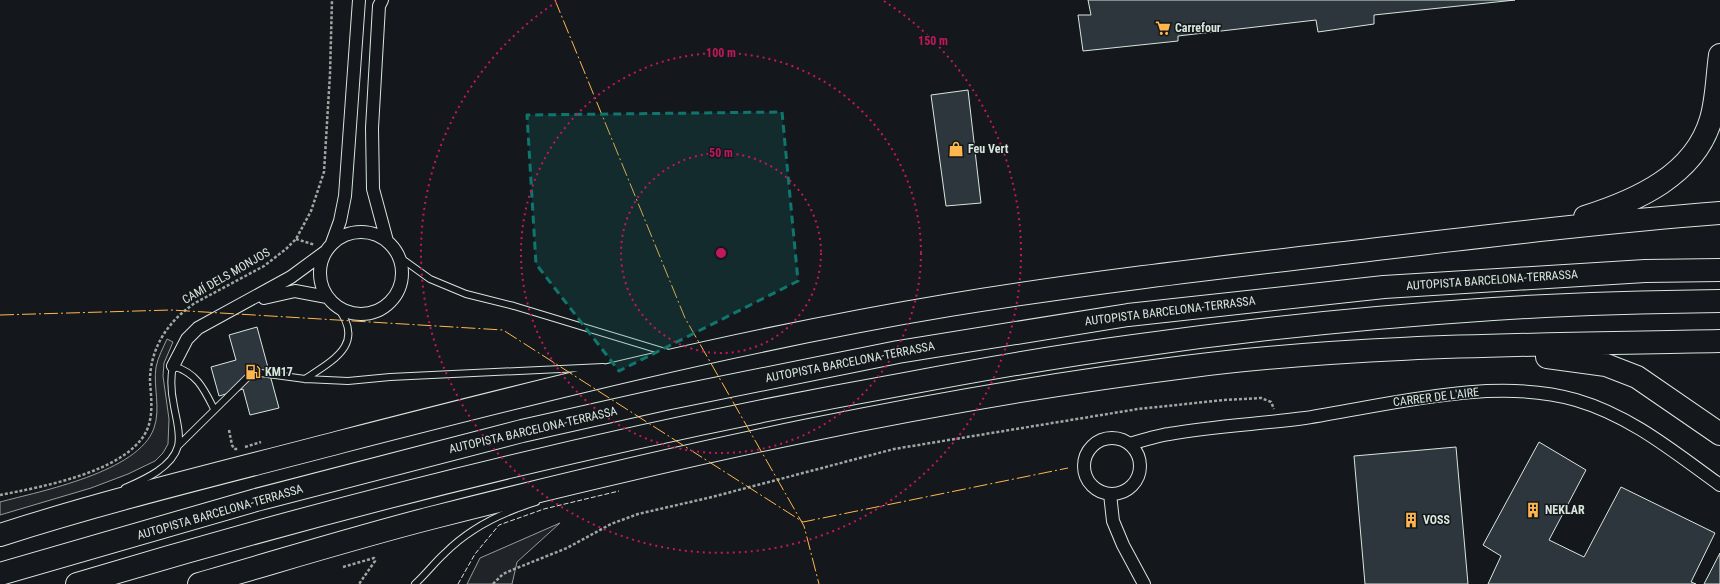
<svg xmlns="http://www.w3.org/2000/svg" width="1720" height="584" viewBox="0 0 1720 584" font-family="'Roboto Condensed',sans-serif">
<rect width="100%" height="100%" fill="#14181c"/>
<path fill="#202428" stroke="#939e99" d="M 167,339 L 173,342 L 164,363 L 163,376 L 169,419 L 168,444 L 163,453 L 155,461 L 128,474 L 91,488 L 0,515 L 0,502 C 41,491 139,472 154,428 C 161,408 153,387 156,367 C 158,357 163,348 167,339 Z
M 560,523 L 517,562 L 512,584 L 467,584 L 480,558 Z"/>
<path fill="#2c363c" stroke="#d8e6dc" d="M 1088,0 L 1515,0 L 1374,15 L 1374,24 L 1318,32 L 1316,20 L 1178,36 L 1178,41 L 1083,51 L 1078,15 L 1091,15 Z
M 968,90 L 981,203 L 946,206 L 931,95 Z
M 257,327 L 279,408 L 250,415 L 243,389 L 219,396 L 211,367 L 236,360 L 229,335 Z
M 1539,442 L 1586,470 L 1549,540 L 1584,557 L 1621,487 L 1715,533 L 1691,582 L 1696,584 L 1488,584 L 1501,556 L 1483,545 Z
M 1456,447 L 1468,584 L 1365,584 L 1354,456 Z
M 1720,553 L 1720,584 L 1704,584 Z"/>
<g fill="none" stroke-linecap="round" stroke-linejoin="round">
<g stroke="#d8e6dc" stroke-width="8">
<path id="service" d="M 398,256 L 430,279 L 466,294 L 514,306 L 669,353
M 305,379 C 334,360 367,343 336,306
M 178,446 L 253,372 L 305,379 L 348,381 L 390,377 L 603,367
M 125,488 C 143,480 172,468 178,446 C 181,434 176,418 174,406 C 171,392 170,380 173,366 C 197,373 204,389 214,409
M 415,584 C 426,574 434,563 445,553 C 469,529 503,512 536,502"/>
</g>
<g stroke="#d8e6dc" stroke-width="14">
<path id="minor" d="M 382,0 L 379,6 L 372,128 L 373,189 L 387,241
M320 273a41 41 0 1 1 82 0a41 41 0 1 1-82 0Z
M 332,243 L 340,221 L 345,196 L 359,0
M 264,298 L 295,291 L 327,297
M 173,366 L 187,339 L 198,328 L 291,277 L 325,252
M1084 466a28 28 0 1 1 56 0a28 28 0 1 1-56 0Z
M 1130,444 C 1143,440 1156,436 1169,434 C 1214,426 1260,424 1305,418 C 1389,405 1494,376 1576,400 C 1631,416 1674,452 1720,485
M 1110,494 L 1113,521 L 1123,545 L 1144,584"/>
</g>
<g stroke="#d8e6dc" stroke-width="24">
<path id="motorway" d="M 1585,217 C 1636,201 1695,175 1711,119 C 1717,99 1717,76 1720,55
M 1547,357 L 1606,365 L 1637,377 L 1720,434
M 0,535 C 112,499 226,472 340,442 C 542,390 745,339 950,305 C 1078,284 1206,269 1335,254 C 1463,239 1591,223 1720,213
M 0,574 L 256,500 L 522,431 L 665,399 L 898,352 L 1128,315 L 1384,287 L 1645,271 L 1720,270
M 77,584 C 350,502 629,433 910,383 C 984,369 1059,356 1134,346 C 1253,329 1373,317 1493,309 C 1569,304 1644,302 1720,301
M 199,584 C 276,562 353,538 431,518 C 679,455 930,399 1185,367 C 1362,344 1542,345 1720,341"/>
</g>
<path stroke="#9da8a2" stroke-width="2.5" stroke-dasharray="3 2" stroke-linecap="butt" d="M 296,239 L 315,245
M 229,430 L 232,445 L 234,449 L 238,449
M 245,447 L 261,442
M 0,495 C 41,487 125,472 146,432 C 154,416 151,397 150,381 C 150,348 168,321 195,303 L 264,266 L 286,249 L 296,239 L 311,211 L 324,172 L 330,74 L 332,0
M 343,567 L 374,558 L 375,561 L 359,584
M 493,584 L 503,574 L 512,570 L 567,548 L 611,524 L 638,514 L 712,497 L 894,449 L 1138,409 L 1224,400 L 1261,398 L 1271,402 L 1274,409"/>
<use href="#service" stroke="#14181c" stroke-width="6"/>
<use href="#minor" stroke="#14181c" stroke-width="12"/>
<use href="#motorway" stroke="#14181c" stroke-width="22"/>
<path stroke="#d8e6dc" stroke-width="1" stroke-dasharray="5 2" stroke-linecap="butt" d="M 458,584 L 475,554 L 499,525 L 544,509 L 619,491"/>
<path stroke="#ffb74d" stroke-width="1" stroke-dasharray="14 3 2 3" stroke-linecap="butt" d="M 555,0 L 685,318 L 804,526 L 819,584
M 0,315 L 171,310 L 503,330 L 803,522 L 1068,468"/>
</g>
<path fill="#0f766e" fill-opacity="0.2" stroke="#0f766e" stroke-width="3" stroke-dasharray="8 5" stroke-linejoin="round" d="M 782,112 L 798,281 L 619,371 L 536,264 L 527,115 Z"/>
<g fill="none" stroke="#c2185b" stroke-width="2" stroke-dasharray="2 4">
<circle cx="721" cy="253" r="100"/>
<circle cx="721" cy="253" r="200"/>
<path d="M884 1A300 300 0 1 1 558 1"/>
</g>
<defs>
<g id="supermarket-bare" transform="scale(1.2)"><path d="M-6-5.5h2.5l.6 2H6L4.5 2H-2.5L-4.4-4H-6ZM-1.5 3.2a1.3 1.3 0 1 0 .1 0ZM3 3.2a1.3 1.3 0 1 0 .1 0Z" fill="#ffb74d" stroke="#14181c" stroke-width="2.5" paint-order="stroke"/></g>
<g id="shop-bare" transform="scale(1.2)"><path d="M-5-2.5h2.3a2.7 3.5 0 0 1 5.4 0H5L5.5 6h-11ZM-1.5-2.5h3a1.5 2.3 0 0 0-3 0Z" fill="#ffb74d" stroke="#14181c" stroke-width="2.5" paint-order="stroke"/></g>
<g id="fuel-bare" transform="scale(1.2)"><path d="M-5.5-6h7V0h2V4h1.3V-2.5L3-4.5l.8-.8L6-3V5H2.5V1h-1V6h-7ZM-4.2-4.7v3.2H.2V-4.7Z" fill="#ffb74d" stroke="#14181c" stroke-width="2.5" paint-order="stroke"/></g>
<g id="building-bare" transform="scale(1.2)"><path d="M-4-6H4V6H1V3H-1V6H-4ZM-2.5-4.3h1.7v1.8h-1.7ZM.8-4.3h1.7v1.8H.8ZM-2.5-1h1.7V.8h-1.7ZM.8-1h1.7V.8H.8Z" fill="#ffb74d" stroke="#14181c" stroke-width="2.5" paint-order="stroke"/></g>
</defs>
<g fill-rule="evenodd">
<use href="#supermarket-bare" x="1163" y="28"/>
<use href="#shop-bare" x="956" y="149"/>
<use href="#fuel-bare" x="253" y="372"/>
<use href="#building-bare" x="1533" y="510"/>
<use href="#building-bare" x="1411" y="520"/>
</g>
<g text-anchor="middle" dominant-baseline="central" stroke-width="3" stroke-linejoin="round" paint-order="stroke">
<g font-size="12" font-weight="bold" fill="#d8e6dc" stroke="#14181c" text-anchor="start">
<text x="1175" y="28">Carrefour</text>
<text x="968" y="149">Feu Vert</text>
<text x="265" y="372">KM17</text>
<text x="1545" y="510">NEKLAR</text>
<text x="1423" y="520">VOSS</text>
</g>
<g font-size="12" fill="#d8e6dc" stroke="#14181c">
<text transform="translate(226 276) rotate(-30)">CAMÍ DELS MONJOS</text>
<text transform="translate(1492 280) rotate(-4)">AUTOPISTA BARCELONA-TERRASSA</text>
<text transform="translate(1170 311) rotate(-7)">AUTOPISTA BARCELONA-TERRASSA</text>
<text transform="translate(850 362) rotate(-11)">AUTOPISTA BARCELONA-TERRASSA</text>
<text transform="translate(1436 397) rotate(-7)">CARRER DE L'AIRE</text>
<text transform="translate(533 430) rotate(-13)">AUTOPISTA BARCELONA-TERRASSA</text>
<text transform="translate(220 512) rotate(-16)">AUTOPISTA BARCELONA-TERRASSA</text>
</g>
</g>
<circle cx="721" cy="253" r="6" fill="#c2185b" stroke="#14181c" stroke-width="2"/>
<g font-size="12" text-anchor="middle" font-weight="bold" fill="#c2185b" stroke="#14181c" stroke-width="3" stroke-linejoin="round" paint-order="stroke">
<text x="933" y="45">150 m</text>
<text x="721" y="57">100 m</text>
<text x="721" y="157">50 m</text>
</g>
</svg>
